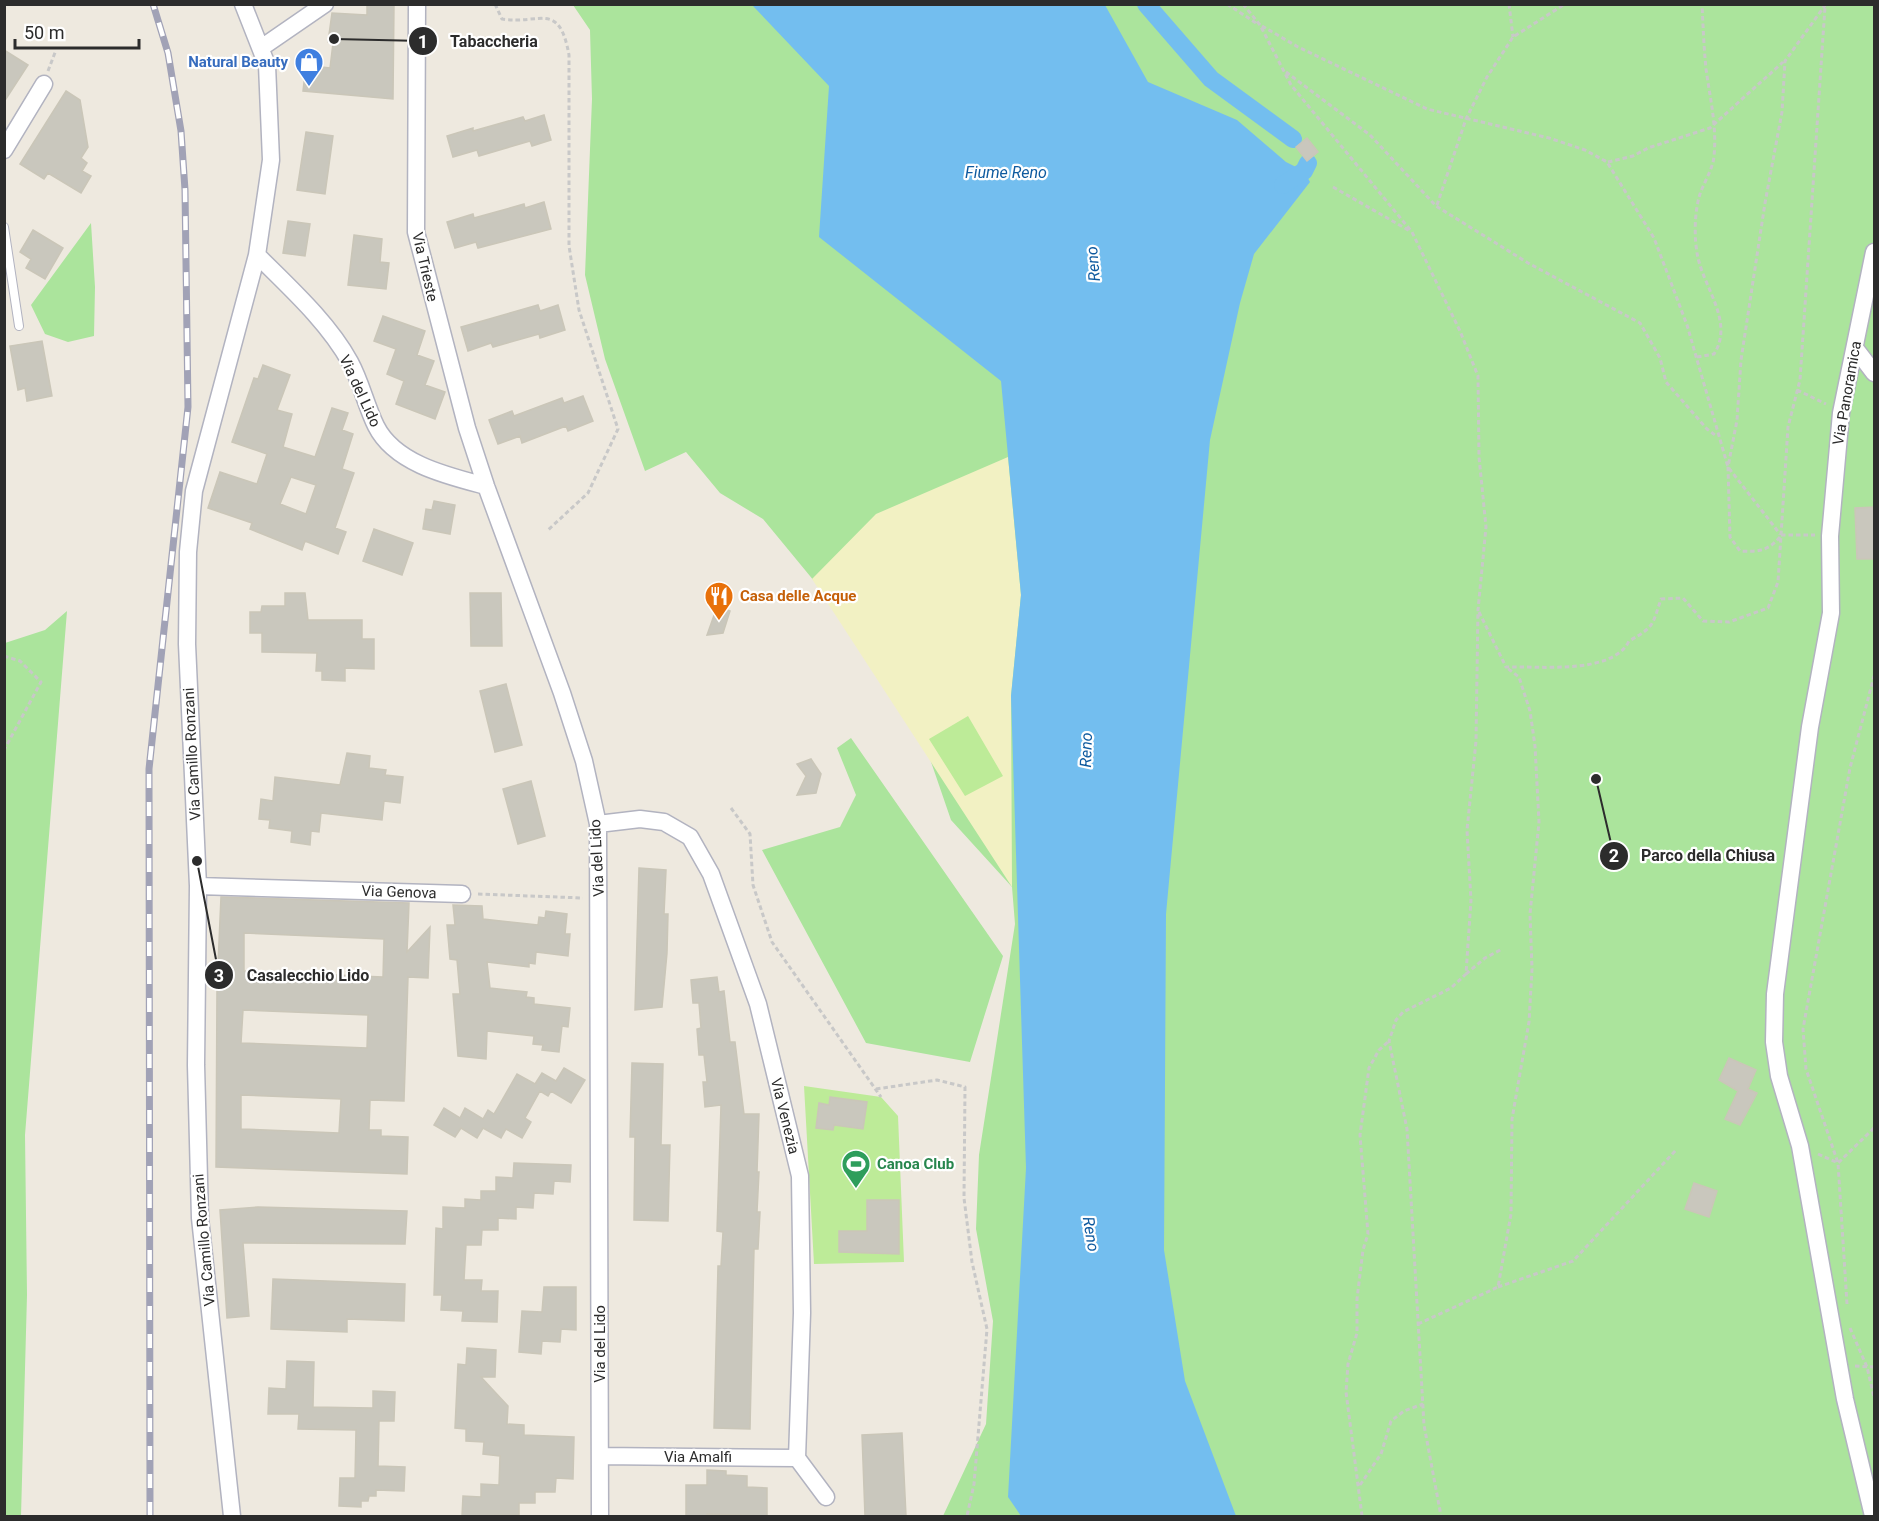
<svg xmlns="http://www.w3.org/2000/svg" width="1879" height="1521" viewBox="0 0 1879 1521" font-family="Roboto,sans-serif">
<rect width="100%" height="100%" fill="#eee9df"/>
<path fill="#abe49c" d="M 573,5 L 1874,5 L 1874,1516 L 943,1516 L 986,1424 L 993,1321 L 976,1229 L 979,1155 L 1015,924 L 1012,887 L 951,820 L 908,695 L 763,519 L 720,493 L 686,452 L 645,471 L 605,359 L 585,275 L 592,99 L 590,30 Z
M 91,223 L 95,287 L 94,336 L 68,342 L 45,334 L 31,305 Z
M 67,611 L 25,1135 L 27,1295 L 21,1516 L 5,1516 L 5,643 L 45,630 Z
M 851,738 L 1003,956 L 970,1062 L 866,1043 L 762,850 L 840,827 L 856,795 L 837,748 Z"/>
<path fill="#f2f1c3" d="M 1008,457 L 1021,595 L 1011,696 L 1012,887 L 812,579 L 876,514 Z"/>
<path fill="#bdeb98" d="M 968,716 L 1003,776 L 965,796 L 929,739 Z
M 804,1086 L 881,1097 L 898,1116 L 904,1262 L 814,1264 Z"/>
<path fill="#73beef" d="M 745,5 L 1105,5 L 1148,82 L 1237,120 L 1286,162 L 1304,171 L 1310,182 L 1254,254 L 1240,303 L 1210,440 L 1166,914 L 1164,1250 L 1185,1381 L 1236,1516 L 1021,1516 L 1008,1497 L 1026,1168 L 1011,696 L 1021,595 L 1001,381 L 819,237 L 829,86 L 753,6 Z"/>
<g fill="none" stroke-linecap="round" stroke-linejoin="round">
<path stroke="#73beef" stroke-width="18" d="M 1146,4 L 1211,79 L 1293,139
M 1283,185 L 1304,171 L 1308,163"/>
</g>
<path fill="#c9c7bd" stroke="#cac6b8" stroke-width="1.5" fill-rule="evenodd" d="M 367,4 L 394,4 L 393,99 L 303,91 L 306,65 L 330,68 L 333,43 L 328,42 L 332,13 L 367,15 Z
M 4,50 L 28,65 L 4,102 Z
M 66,91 L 80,100 L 88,147 L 81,158 L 87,163 L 82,171 L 91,176 L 81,193 L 48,173 L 44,179 L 20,164 Z
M 544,115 L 551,140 L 532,146 L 530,141 L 479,156 L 477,150 L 453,157 L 447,136 L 473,128 L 473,131 L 523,117 L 525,121 Z
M 306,132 L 333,136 L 325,194 L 297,190 Z
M 1307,138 L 1318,152 L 1307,161 L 1296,147 Z
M 544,202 L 551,229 L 478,248 L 476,242 L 455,248 L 447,222 L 473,214 L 474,218 L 524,204 L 525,208 Z
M 288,221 L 310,224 L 305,256 L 283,253 Z
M 33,230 L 63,248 L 45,279 L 26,268 L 31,259 L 20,252 Z
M 354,235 L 382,239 L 380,262 L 389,263 L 386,289 L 348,285 Z
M 538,305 L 540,311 L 558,305 L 565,330 L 540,338 L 539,334 L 493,347 L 491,343 L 468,351 L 461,327 Z
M 383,316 L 425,331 L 417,355 L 434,361 L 425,385 L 445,392 L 435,419 L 396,404 L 404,381 L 387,374 L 396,349 L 374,341 Z
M 42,341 L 52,396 L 27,401 L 25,388 L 18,390 L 10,346 Z
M 263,365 L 290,375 L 277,410 L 292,414 L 283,447 L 315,457 L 332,408 L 348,413 L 342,430 L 353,434 L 342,469 L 354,473 L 335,528 L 346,532 L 338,554 L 305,541 L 302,550 L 250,529 L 252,523 L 208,508 L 220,472 L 257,484 L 267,454 L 232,442 L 254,378 L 258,379 ZM 291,477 L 316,485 L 306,514 L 280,504 Z
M 583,396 L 593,421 L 568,431 L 566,426 L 522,443 L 520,436 L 498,444 L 489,420 L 512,411 L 514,416 L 562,398 L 564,403 Z
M 434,501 L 455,505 L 450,534 L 423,529 L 426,509 L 432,510 Z
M 1875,507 L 1875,559 L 1857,559 L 1855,508 Z
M 374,529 L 413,543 L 402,575 L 363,561 Z
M 285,593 L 305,593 L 308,620 L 362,620 L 362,639 L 374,639 L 374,669 L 345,668 L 345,681 L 322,680 L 322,671 L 316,671 L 317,653 L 262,652 L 262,633 L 250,633 L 250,612 L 261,612 L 262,606 L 285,606 Z
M 470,593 L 501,593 L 502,646 L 471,646 Z
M 717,607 L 730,611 L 723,633 L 707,635 Z
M 506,684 L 522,745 L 495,752 L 480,691 Z
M 347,753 L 370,756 L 369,768 L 386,770 L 385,775 L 403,777 L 400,803 L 384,801 L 382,820 L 321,813 L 319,832 L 311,831 L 310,845 L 291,842 L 292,831 L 269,828 L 270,820 L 259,819 L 261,799 L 273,801 L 275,777 L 340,785 Z
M 811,759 L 821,774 L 816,793 L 797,795 L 806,776 L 797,764 Z
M 531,781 L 545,836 L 518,844 L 503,789 Z
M 639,868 L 666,870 L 664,914 L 668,914 L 667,953 L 662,1007 L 635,1010 Z
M 221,897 L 409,903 L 407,952 L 430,927 L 428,978 L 408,977 L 404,1101 L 370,1100 L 369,1130 L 381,1130 L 381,1136 L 408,1137 L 407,1174 L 216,1167 L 217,987 ZM 244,933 L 384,939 L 383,977 L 244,971 ZM 243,1010 L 368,1015 L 367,1048 L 241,1043 ZM 241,1095 L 341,1099 L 339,1133 L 241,1129 Z
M 453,905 L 482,906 L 483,919 L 538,925 L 539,917 L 545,918 L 546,911 L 567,914 L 565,934 L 570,934 L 568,956 L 536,952 L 535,964 L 529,963 L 529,967 L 487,962 L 490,988 L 527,992 L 526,997 L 534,998 L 534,1004 L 570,1008 L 568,1027 L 562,1026 L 559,1052 L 542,1050 L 543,1045 L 533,1044 L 534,1036 L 487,1031 L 486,1059 L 458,1056 L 453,994 L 460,994 L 457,960 L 450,959 L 447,925 L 455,925 Z
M 717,977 L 719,992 L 724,991 L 730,1042 L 735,1042 L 744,1114 L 759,1114 L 757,1172 L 759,1172 L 757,1212 L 760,1212 L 758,1249 L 754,1249 L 750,1429 L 714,1428 L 718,1266 L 721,1266 L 723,1232 L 717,1231 L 721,1105 L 705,1107 L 703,1082 L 707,1082 L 704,1055 L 699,1055 L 697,1029 L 701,1028 L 699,1003 L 693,1003 L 691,980 Z
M 1729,1058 L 1756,1070 L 1748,1089 L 1757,1093 L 1740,1125 L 1725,1119 L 1738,1091 L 1719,1080 Z
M 632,1063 L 663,1064 L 661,1145 L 670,1145 L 668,1221 L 634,1220 L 635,1137 L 630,1137 Z
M 564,1068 L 585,1080 L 571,1103 L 551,1091 L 548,1096 L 540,1091 L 525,1118 L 531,1122 L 522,1138 L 506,1129 L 501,1138 L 483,1128 L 477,1138 L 461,1128 L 455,1137 L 434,1125 L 444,1108 L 460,1118 L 465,1108 L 483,1119 L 488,1110 L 494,1114 L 517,1074 L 535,1084 L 542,1073 L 556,1081 Z
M 830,1097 L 867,1102 L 863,1129 L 834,1125 L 833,1130 L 816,1128 L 819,1103 L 829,1105 Z
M 514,1163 L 571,1165 L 570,1182 L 554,1181 L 553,1194 L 534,1193 L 533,1208 L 516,1207 L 516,1219 L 498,1218 L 498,1230 L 482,1230 L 481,1245 L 466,1245 L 464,1280 L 482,1280 L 481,1291 L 498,1291 L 497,1322 L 462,1321 L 463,1311 L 441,1310 L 442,1295 L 434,1295 L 436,1228 L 443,1229 L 443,1207 L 465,1208 L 465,1199 L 481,1200 L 481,1191 L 496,1191 L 496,1177 L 513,1178 Z
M 1694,1183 L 1717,1191 L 1709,1217 L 1685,1209 Z
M 867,1200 L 899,1200 L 899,1254 L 839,1252 L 839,1231 L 867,1231 Z
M 258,1207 L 407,1211 L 405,1244 L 243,1243 L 249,1316 L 227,1318 L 220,1210 Z
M 273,1279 L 405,1284 L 404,1321 L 347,1319 L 347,1332 L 271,1329 Z
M 544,1287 L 576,1287 L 576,1330 L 561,1329 L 560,1342 L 542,1341 L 541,1354 L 519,1352 L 522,1311 L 542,1312 Z
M 467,1348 L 496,1350 L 495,1377 L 481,1377 L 508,1406 L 507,1424 L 524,1425 L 524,1435 L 574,1437 L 573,1479 L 556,1478 L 555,1492 L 535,1492 L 535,1503 L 519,1503 L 519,1515 L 462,1516 L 463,1496 L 481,1497 L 481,1484 L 499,1485 L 500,1456 L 483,1454 L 484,1442 L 466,1441 L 466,1429 L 455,1428 L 458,1364 L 466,1365 Z
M 287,1361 L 314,1362 L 313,1407 L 373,1408 L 373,1391 L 395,1392 L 394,1421 L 379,1421 L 378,1466 L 405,1467 L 404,1491 L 376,1490 L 376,1496 L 369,1496 L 368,1501 L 361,1501 L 361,1507 L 339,1506 L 340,1478 L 355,1478 L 356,1430 L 298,1429 L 299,1414 L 268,1414 L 269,1388 L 286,1389 Z
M 902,1433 L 906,1516 L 865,1516 L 862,1435 Z
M 707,1470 L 726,1471 L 726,1475 L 747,1476 L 747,1487 L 767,1488 L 767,1516 L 707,1514 L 707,1516 L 686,1516 L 686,1485 L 707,1485 Z"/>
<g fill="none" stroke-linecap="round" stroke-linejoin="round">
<g stroke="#b2b3c0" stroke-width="10">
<path id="service" d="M 4,227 L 19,326"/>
</g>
<g stroke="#b2b3c0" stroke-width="19">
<path id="minor" d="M 417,4 L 416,232 L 467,428 L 486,486 L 562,693 L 584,761 L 598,824 L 600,1516
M 261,48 L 325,4
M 4,150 L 44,84
M 257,255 C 289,287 328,322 350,362 C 361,382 366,406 376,426 C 395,464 448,476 486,486
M 1855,348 L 1874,373
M 598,824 L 640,819 L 664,822 L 690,837 L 711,874 L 758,1004 L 800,1176 L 802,1313 L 797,1458 L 826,1497
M 198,886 L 462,894
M 600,1456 L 797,1458
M 232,1516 L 200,1218 L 196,1065 L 198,886 L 187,644 L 188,552 L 194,491 L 257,255 L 271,160 L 267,65 L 243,4
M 1873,1516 L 1845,1399 L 1800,1146 L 1779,1076 L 1774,1042 L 1775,994 L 1810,727 L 1831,613 L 1830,536 L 1841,413 L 1874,252"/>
</g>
<path stroke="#c8c8c8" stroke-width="3" stroke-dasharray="4.5 3" stroke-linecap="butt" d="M 495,4 L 502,19 C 540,25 559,0 569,55 L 569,246 L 579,310 L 618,429 L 588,493 L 548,530
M 1227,4 L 1256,23
M 1243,4 L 1260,25 L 1291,85 L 1412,232 L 1460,331 L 1478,376 L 1479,457 L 1486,527 L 1478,610 L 1476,741 L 1467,830 L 1471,900 L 1466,974 L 1451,988 L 1403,1012 L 1396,1020 L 1389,1041 L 1407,1129 L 1424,1425 L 1441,1516
M 1509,4 L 1513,37
M 1262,26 L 1298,47 L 1427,109 L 1549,138 L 1585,150 L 1607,162 L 1654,238 L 1687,325 L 1728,467 L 1780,534
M 48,71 L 56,50
M 1286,72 L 1370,135 L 1436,206 L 1528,263 L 1640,323 L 1660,358 L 1666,382 L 1707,429 L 1715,435
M 1608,162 L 1633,156 L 1648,148 L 1710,128 L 1783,62
M 1333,187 L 1410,231
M 1437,205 L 1466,119 L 1487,77 L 1513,37 L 1565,4
M 1697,357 L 1714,354 C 1734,323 1705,289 1698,258 C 1694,240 1694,213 1700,194 C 1704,182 1713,169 1714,156 C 1717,126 1710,98 1706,69 C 1704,48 1703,26 1702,4
M 1797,390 L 1826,404
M 1781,535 L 1815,535
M 1780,537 C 1768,551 1758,552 1740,551 L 1730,537 L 1728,467 L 1737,420 L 1741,360 L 1765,203 L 1782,112 L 1785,61 L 1826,4
M 1479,612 L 1506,667 C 1538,666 1613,675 1629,641 C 1654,627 1652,626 1661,599 L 1683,598 L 1703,621 L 1729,622 L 1768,608 L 1778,582 L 1788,427 L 1800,380 L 1825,7
M 4,656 L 20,661 L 41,682 L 4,750
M 731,808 L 750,834 L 753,885 L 772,942 L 881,1097
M 478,894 L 583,898
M 1466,974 L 1485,958 L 1502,949
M 876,1089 L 937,1080 L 965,1087 L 964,1198 L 972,1262 L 987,1329 L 974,1484 L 967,1516
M 1818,1154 L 1838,1163 L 1874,1128
M 1498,1287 L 1573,1261 L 1676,1150
M 1847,1304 L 1838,1163 L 1806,1069 L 1803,1029 L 1850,768 L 1874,676
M 1418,1324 L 1498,1287 L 1511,1214 L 1512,1119 L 1529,1022 L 1532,969 L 1530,914 L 1539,822 L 1535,746 L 1530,711 L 1519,677 L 1507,668
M 1850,1328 L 1867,1367 L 1874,1397
M 1855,1366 L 1874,1367
M 1360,1485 L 1381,1454 L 1391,1421 L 1404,1411 L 1423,1404
M 1362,1516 L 1346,1392 L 1348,1364 L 1357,1333 L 1357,1299 L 1363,1250 L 1368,1234 L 1360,1135 L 1369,1068 L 1379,1050 L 1389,1041"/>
<use href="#service" stroke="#fff" stroke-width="8"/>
<use href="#minor" stroke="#fff" stroke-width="16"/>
<g stroke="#a1a2b6" stroke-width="7">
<path id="rail" d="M 150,1516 L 149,769 L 188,407 L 185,190 L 181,131 L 168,53 L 153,4"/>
</g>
<use href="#rail" stroke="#fff" stroke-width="4.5" stroke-dasharray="14" stroke-linecap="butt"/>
</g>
<defs>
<g id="shop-pin" transform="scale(1.5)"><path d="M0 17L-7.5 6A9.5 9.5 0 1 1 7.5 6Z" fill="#3f7fe0" stroke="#fff"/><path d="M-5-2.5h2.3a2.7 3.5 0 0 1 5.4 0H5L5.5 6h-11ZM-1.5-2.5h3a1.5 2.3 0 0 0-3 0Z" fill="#fff"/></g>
<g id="restaurant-pin" transform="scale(1.5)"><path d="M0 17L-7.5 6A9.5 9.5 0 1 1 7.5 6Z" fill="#e8710a" stroke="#fff"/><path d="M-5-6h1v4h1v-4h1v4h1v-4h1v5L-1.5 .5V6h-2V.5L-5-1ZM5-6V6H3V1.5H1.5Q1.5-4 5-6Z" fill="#fff"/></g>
<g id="stadium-pin" transform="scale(1.5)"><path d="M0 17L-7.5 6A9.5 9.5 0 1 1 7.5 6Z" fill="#2e9e5b" stroke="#fff"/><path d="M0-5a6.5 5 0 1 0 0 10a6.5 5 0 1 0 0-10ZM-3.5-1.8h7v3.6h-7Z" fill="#fff"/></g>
</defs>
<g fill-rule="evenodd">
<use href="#shop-pin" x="309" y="62"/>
<use href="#restaurant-pin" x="719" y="596"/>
<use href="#stadium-pin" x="856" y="1164"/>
</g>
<g text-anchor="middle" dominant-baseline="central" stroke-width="4.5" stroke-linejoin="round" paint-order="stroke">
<g font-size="15" font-weight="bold" fill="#366cbe" stroke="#fff" text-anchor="end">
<text x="288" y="62">Natural Beauty</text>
</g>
<g font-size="15" fill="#2c2c2c" stroke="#fff">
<text transform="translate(425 267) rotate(77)">Via Trieste</text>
<text transform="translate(360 391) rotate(65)">Via del Lido</text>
<text transform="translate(1847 393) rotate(-80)">Via Panoramica</text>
<text transform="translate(192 754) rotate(-93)">Via Camillo Ronzani</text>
<text transform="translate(597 858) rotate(-93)">Via del Lido</text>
<text transform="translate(399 892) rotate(2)">Via Genova</text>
<text transform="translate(785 1116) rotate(76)">Via Venezia</text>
<text transform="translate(204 1240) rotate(-95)">Via Camillo Ronzani</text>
<text transform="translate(600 1344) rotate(-90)">Via del Lido</text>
<text x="698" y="1457">Via Amalfi</text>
</g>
<g font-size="15" font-weight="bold" fill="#c56008" stroke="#fff" text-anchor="start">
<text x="740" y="596">Casa delle Acque</text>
</g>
<g font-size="15" font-weight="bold" fill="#27864d" stroke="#fff" text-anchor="start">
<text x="877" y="1164">Canoa Club</text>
</g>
<g font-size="16" font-style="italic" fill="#0e5a9f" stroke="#fff">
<text x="1006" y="172">Fiume Reno</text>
<text transform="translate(1093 264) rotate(-95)">Reno</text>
<text transform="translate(1086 750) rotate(-88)">Reno</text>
<text transform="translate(1091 1234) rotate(81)">Reno</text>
</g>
</g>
<path fill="none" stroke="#2c2c2c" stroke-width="2" d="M334 39L423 41M1596 779L1614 856M197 861L219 975"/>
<g fill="#2c2c2c" stroke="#fff" stroke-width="2">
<circle cx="334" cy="39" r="6"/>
<circle cx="1596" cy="779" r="6"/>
<circle cx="197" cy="861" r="6"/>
<circle cx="423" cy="41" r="15"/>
<circle cx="1614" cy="856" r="15"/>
<circle cx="219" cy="975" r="15"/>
</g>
<g font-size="18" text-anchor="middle" font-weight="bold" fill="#fff">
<text x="423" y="48">1</text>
<text x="1614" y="862">2</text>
<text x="219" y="982">3</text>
</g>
<g font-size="16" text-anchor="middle" font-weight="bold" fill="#2c2c2c" stroke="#fff" stroke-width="4.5" stroke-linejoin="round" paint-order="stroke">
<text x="494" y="47">Tabaccheria</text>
<text x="1708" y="861">Parco della Chiusa</text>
<text x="308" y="981">Casalecchio Lido</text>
</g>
<rect width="1879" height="1521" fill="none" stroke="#2c2c2c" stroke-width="12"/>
<path d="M15 39v9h124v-9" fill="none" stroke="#2c2c2c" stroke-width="3"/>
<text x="24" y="39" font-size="18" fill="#2c2c2c" stroke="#ffffff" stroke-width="4.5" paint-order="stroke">50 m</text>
</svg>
